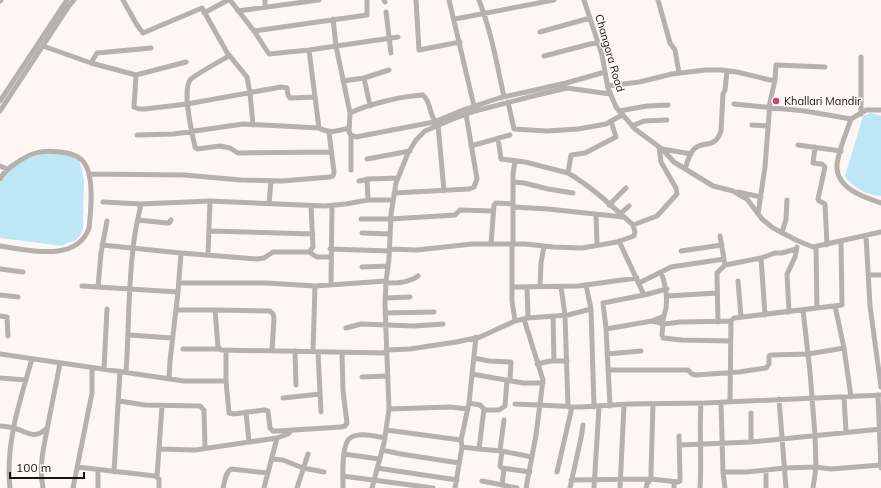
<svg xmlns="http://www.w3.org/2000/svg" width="881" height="488" viewBox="0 0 881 488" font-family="Mulish,sans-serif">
<rect width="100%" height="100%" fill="#fef6f3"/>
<path fill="#bee7f5" d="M 871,113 L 881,116 L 881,196 C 868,195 852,188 845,176 L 863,116 Z
M 50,152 L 74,155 L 80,163 L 84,180 L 83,228 L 80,236 L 75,241 L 66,243 L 63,246 L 0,238 L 0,183 L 4,173 L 16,164 L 38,155 Z"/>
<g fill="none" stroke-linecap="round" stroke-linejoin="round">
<path stroke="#b4b1ae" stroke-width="5" d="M 123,0 L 137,25 L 143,33 L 202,8 L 229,56 C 222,60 193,76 190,80 C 182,92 192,133 195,147 L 197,149 L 220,146 L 230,148 L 238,153 L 331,152
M 230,0 L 254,31 L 269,54 L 309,50 L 398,37
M 265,0 L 265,6
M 384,0 L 385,2
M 416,0 L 419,50 L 460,42
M 449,0 L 474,106
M 479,0 C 491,31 497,64 504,97
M 584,0 L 602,55 L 608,88 L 616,107 L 635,129 L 662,149 L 674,162 L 713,186 L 733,191 L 743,197 L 747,199 L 762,219 L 773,228 L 798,241 L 813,247 L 881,232
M 658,0 L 670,43 L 675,50 L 679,73
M 0,1 L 1,0
M 238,11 L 319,0
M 386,12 L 391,53
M 204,13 L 228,0
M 333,19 L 336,46 L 350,113 L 349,132 L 351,135 L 356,137 L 434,122 L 463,110 L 499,98 L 566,83 L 605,72
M 455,19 L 554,0
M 254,31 L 367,15 L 367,0
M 540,32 L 590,18
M 43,46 L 91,63 L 136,75
M 309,50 L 319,128
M 229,55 L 247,77 L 250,93 L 253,125
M 544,56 L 598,42
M 186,62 L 136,75 L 134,107 L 139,109 L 145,109 L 187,104 L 281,87 L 287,88 L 288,95 L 290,98 L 315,97
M 91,63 L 97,53 L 151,48
M 364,78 L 370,106
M 775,80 L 776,65 L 825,67
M 343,81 L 364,78 L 389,70
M 608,86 L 639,82 L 672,74 L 705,70 L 721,70 L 737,72 L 770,80 L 775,80 L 770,102 L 765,167 L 758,214
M 0,101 L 67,0
M 508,102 L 514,129 L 547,131 L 578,129 L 606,124 L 622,115
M 734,104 L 805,111 L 851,119 L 866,110 L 881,110
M 0,111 L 69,6 L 74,0
M 619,111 L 647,106 L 668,105
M 350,113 C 368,104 403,96 423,95 C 432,103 429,118 438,125 L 444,191
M 861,114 L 861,57
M 851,119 C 847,131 836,156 837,168 C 838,189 864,197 881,203
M 752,125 L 768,126
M 632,126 L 644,121 L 667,120
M 137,135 L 174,134 L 243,124 L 319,128 C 330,134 337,131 349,128
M 351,135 L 351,170
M 798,145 L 841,151
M 471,146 L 510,135
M 815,147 L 813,163 L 822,164 L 825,167 L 818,199 L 819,201 L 825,204 L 827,245
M 662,149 L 691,154
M 367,159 L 410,151
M 0,166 L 7,169
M 685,169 C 687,163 689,154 694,149 C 703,140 715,150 721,131 L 723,94 L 725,90 L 727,71
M 568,173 L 571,155 L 585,153 L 616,137 L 611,121
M 89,174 L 184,175 L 241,180 L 282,181 L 330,177 L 333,176 L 334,172 L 329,132
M 0,179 C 4,172 8,168 15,164 C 32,151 46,149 67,153 C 74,155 81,157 85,164 C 94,178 91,211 89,228 C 77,263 28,250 0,246
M 367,179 L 368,200
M 359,181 L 369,179 L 398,178
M 513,182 L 524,183 L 548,189 L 573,193
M 738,192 L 761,197
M 394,193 L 469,189 L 474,187 L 477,179 L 466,114
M 103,202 L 141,204 L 210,201 L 325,206 L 346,204 L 368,200 L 393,200
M 269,204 L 271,181
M 609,205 L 626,188
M 513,207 L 548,209 L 623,217
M 596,214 L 597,245
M 620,214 L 629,206
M 361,219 L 391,219 L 455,215 L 460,210 L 493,211
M 138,220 L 167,223 L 169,223 L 171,220
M 633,225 L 657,216 L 677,194 L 676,188 L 661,162 L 659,147
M 209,231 L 313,234
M 362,233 L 390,234
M 782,233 L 786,219 L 787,200
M 866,236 L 870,306 L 881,387
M 619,241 L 644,295
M 491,244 L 494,205 L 496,203 L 513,204
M 512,244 L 512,301 L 515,321
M 513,244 L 513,174 L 515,161
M 102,245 L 181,253 L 257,259 L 264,258 L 273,252 L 309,252 L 313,247 L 311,206
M 816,247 L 817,308
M 330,249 L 389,251
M 389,249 L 417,250 L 472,244 L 525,244 L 553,247 L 582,248 L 617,242 L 634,236 L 635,232 L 633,225 C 613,207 592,187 568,173 L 525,162 L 501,159 L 498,138
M 681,251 L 722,245
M 309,252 L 317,257 L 331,257
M 208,255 L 210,201
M 761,258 L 765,315
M 725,265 L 761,258 L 775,253 L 782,253 L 796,249
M 362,267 L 388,266
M 0,269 L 23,272
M 661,272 C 666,286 669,302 664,316 C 662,321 663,329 662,335 L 663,338 L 682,340 L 730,341
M 868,275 L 881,275
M 738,281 L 741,317
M 179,283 L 267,283 L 315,286 L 386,281
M 386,283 C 398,283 408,283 418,276
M 639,283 L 671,267 L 724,259
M 331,285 L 332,206
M 586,285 L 591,309 L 594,407
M 82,286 L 178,292
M 98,287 L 101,253 L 107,221
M 512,287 L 578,286 L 637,278
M 527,287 L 528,318
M 540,287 L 541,263 L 544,246
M 561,287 L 565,315 L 568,407
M 0,295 L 18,297
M 667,296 L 717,293
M 385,298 L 410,297
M 835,306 L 844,348 L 851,397
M 176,310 L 215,310 L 218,347 L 221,350 L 386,353
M 215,310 L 270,311 L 273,314 L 274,318 L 272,351
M 803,310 L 810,372 L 815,435 L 816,467 L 813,488
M 789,312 L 787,274 L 795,257 L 797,247
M 385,313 L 434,312
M 0,316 L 7,317 L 8,336
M 553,316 L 554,361
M 524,319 L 543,380 L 536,435 L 526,488
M 652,321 L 664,324 L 680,322 L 731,321 L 734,318 L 842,305 L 841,242
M 718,322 L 717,275 L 717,273 L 725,265 L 720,236
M 346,328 L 361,324 L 414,326 L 443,324
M 606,329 L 652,321 L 664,316
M 129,335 L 172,338
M 183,349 L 220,349
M 226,350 L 226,381 L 229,413 L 234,414 L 264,410 L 268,411 L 270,428 L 273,431 L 278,431 L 341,427 L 345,426 L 347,423 L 343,391 L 342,353
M 386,350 L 410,349 L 456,342 L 480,337 L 515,321 L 528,318 L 568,315 L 591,309
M 295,351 L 296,385
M 313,352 L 315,286
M 318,352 L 321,412
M 0,354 L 184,381 L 226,381
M 607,354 L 641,351
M 474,358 L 489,361 L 511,362 L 510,380
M 537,364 L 550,361 L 567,361
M 104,369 L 107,309
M 608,370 L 688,370 L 692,374 L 696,375 L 739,372 L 766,368 L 769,364 L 769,356 L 771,355 L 808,354 L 844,348
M 126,372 C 129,331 128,290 133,249 C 134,234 138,219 141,204
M 472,374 L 523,383 L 543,383
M 362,377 L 388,376
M 0,378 L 26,380
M 169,379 L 170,361 L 178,292 L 181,253
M 878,395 L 881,468
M 844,397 L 846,432
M 283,398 L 320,394
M 779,399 L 786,488
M 119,401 L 145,405 L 200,406 L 204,410 L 205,448
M 730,401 L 731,321
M 721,402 L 723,472 L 725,488
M 469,403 L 480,405 L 484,409 L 479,449
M 515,404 L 581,407 L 629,404 L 705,403 L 881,395
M 610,406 L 606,328 L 603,303 L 644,295 L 667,289
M 389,409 L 450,407 L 468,409
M 484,410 L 499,410 L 505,406 L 507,380
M 246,412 L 249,442
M 751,413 L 751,442
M 0,426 C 4,426 9,427 13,428 C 28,431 33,441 47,428
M 386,430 L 461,440
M 680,445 L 751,442 L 881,429
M 462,447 L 479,449 L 502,451 L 532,457
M 159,449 L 195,450 L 277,438 L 288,434 L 291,431
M 382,450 L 401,454 L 459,463
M 500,450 L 504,420
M 502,451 L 500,466 L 502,468 L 530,472
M 344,454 L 379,459
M 272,459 L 283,460 L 303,468 L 324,472
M 77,467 L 155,476 L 159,479 L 159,488
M 377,468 L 457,480
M 766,471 L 766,488
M 114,472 L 120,371
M 557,472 L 572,407
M 723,472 L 747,472 L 785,468 L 816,467 L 831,469 L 881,465
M 343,476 L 433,488
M 157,477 L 162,406
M 571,480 L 651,479 L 678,482 L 680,481 L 680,477 L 679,436
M 482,481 L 517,488
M 502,485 L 504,469
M 10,488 C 5,445 20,400 32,359
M 43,488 C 39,468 43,450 47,430 C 51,408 56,385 60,363
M 73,488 L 92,393 L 92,368
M 98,488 L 98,470
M 223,488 C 225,481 225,473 231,469 L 268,473
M 264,488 L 277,438
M 297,488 L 308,454
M 343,488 C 343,478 341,444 350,438 C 359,432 375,436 385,438
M 372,488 L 384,443 L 389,409 L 385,305 L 386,281 L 389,259 L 391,214 L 396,183 L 408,153 L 416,140 L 425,131 L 453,119 L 475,111 L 537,95 L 567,88 L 610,94
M 455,488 L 462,447 L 461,440 L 469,403 L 476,337
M 570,488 L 581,438 L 583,425
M 594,488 L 599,407
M 620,488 L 624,405
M 646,488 L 647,484 L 651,479 L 651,472 L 653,404
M 674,488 L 674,482
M 700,488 C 702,460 699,431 701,403"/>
</g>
<circle fill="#cc4176" stroke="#fef6f3" stroke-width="1.5" cx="776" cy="101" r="4"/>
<g text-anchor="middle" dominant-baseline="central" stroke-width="3" stroke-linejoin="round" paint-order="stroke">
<g font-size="11" fill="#171413" stroke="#fef6f3">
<text transform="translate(610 53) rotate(74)">Changora Road</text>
</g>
<g font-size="11" fill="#171413" stroke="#fef6f3" text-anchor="start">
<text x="784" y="101">Khallari Mandir</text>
</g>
</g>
<path d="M10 472v6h74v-6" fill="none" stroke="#171413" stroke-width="2"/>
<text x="16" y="472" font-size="12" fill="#171413" stroke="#fef6f3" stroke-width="3" paint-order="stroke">100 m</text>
</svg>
